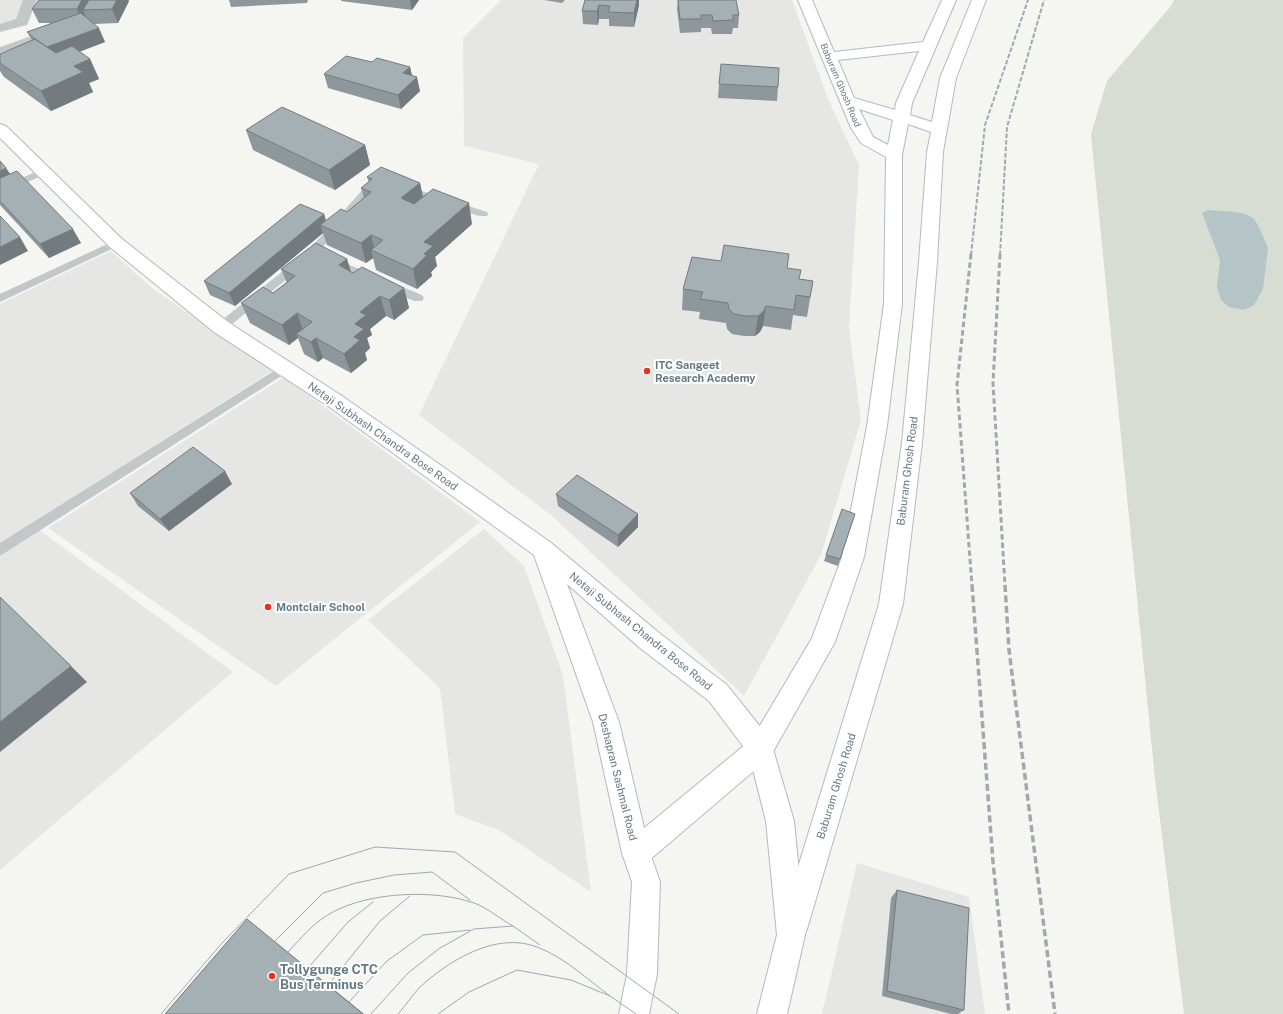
<svg xmlns="http://www.w3.org/2000/svg" width="1283" height="1014" viewBox="0 0 1283 1014" font-family="'Public Sans',sans-serif">
<rect width="100%" height="100%" fill="#f5f5f1"/>
<path fill="#e6e7e5" d="M 0,0 L 24,0 L 15,21 L 0,25 Z
M 501,0 L 792,0 L 828,99 L 859,165 L 849,328 L 861,420 L 821,555 L 744,696 L 551,515 L 419,415 L 539,164 L 464,146 L 463,38 Z
M 111,251 L 152,288 L 272,371 L 31,524 L 233,672 L 0,870 L 0,304 Z
M 284,377 L 480,522 L 276,686 L 48,528 Z
M 484,529 L 524,566 L 563,675 L 591,892 L 499,830 L 455,814 L 440,688 L 368,620 Z
M 857,863 L 969,897 L 985,1014 L 822,1014 Z"/>
<path fill="#d7ddd2" d="M 1174,0 L 1283,0 L 1283,1014 L 1184,1014 L 1155,779 L 1091,134 L 1107,81 L 1171,6 Z"/>
<path fill="#b5c5c7" d="M 1208,210 L 1235,212 L 1245,214 L 1253,218 L 1258,225 L 1268,248 L 1263,289 L 1254,305 L 1244,310 L 1229,307 L 1221,300 L 1217,287 L 1220,260 L 1202,213 Z"/>
<g fill="none" stroke-linecap="round" stroke-linejoin="round">
<g stroke="#b4bbbe" stroke-width="2">
<path id="secondary" d="M 798,0 L 812,0 L 834,52 L 923,42 L 942,0 L 956,0 L 912,103 L 910,115 L 932,122 L 940,78 L 972,0 L 986,0 L 956,78 L 943,152 L 937,262 L 922,443 L 903,604 L 807,929 L 803,939 L 793,943 L 783,939 L 779,929 L 879,604 L 902,443 L 919,262 L 927,152 L 931,132 L 908,124 L 902,155 L 902,304 L 887,426 L 864,557 L 835,642 L 770,757 L 646,863 L 636,867 L 626,863 L 622,853 L 626,843 L 752,739 L 812,638 L 842,557 L 867,426 L 884,304 L 886,157 L 861,143 L 851,128 ZM 919,51 L 896,103 L 895,110 L 854,98 L 838,60 ZM 859,109 L 893,120 L 888,145 L 873,137 Z"/>
</g>
<g stroke="#b3b9bc" stroke-width="2">
<path id="primary" d="M 0,124 L 6,126 L 122,239 L 228,322 L 342,396 L 550,542 L 658,632 L 727,685 L 770,739 L 794,821 L 805,935 L 787,1014 L 757,1014 L 777,935 L 766,821 L 749,754 L 709,701 L 640,648 L 567,584 L 619,722 L 650,853 L 660,882 L 657,974 L 649,1014 L 619,1014 L 627,974 L 632,882 L 622,853 L 593,722 L 534,555 L 328,406 L 214,332 L 110,247 L 0,138 Z"/>
</g>
<path fill="#c2c7c9" fill-rule="evenodd" d="M 46,31 L 50,34 L 49,36 L 0,53 L 0,47 Z
M 43,169 L 48,172 L 46,174 L 0,194 L 0,187 Z
M 375,178 L 380,181 L 378,183 L 316,255 L 225,330 L 217,330 L 215,327 L 217,324 L 308,251 L 372,179 Z
M 406,186 L 487,212 L 488,214 L 487,216 L 479,216 L 402,191 L 401,189 L 402,187 Z
M 116,240 L 121,243 L 120,245 L 0,302 L 0,294 Z
M 335,259 L 422,295 L 424,298 L 422,301 L 414,301 L 331,266 L 330,263 Z
M 285,364 L 289,365 L 291,368 L 289,371 L 0,556 L 0,543 Z"/>
<path fill="#c2c7c9" fill-rule="evenodd" d="M 23,0 L 37,0 L 27,25 L 0,32 L 0,24 L 16,19 Z"/>
<use href="#secondary" fill="#fff" fill-rule="evenodd"/>
<use href="#primary" fill="#fff" fill-rule="evenodd"/>
<path stroke="#a0a9ad" stroke-width="1" d="M 275,941 L 323,893 L 356,883 L 394,875 L 432,872 L 470,900
M 288,952 C 302,937 315,921 333,912 C 370,892 434,889 474,903 C 488,908 500,919 513,926
M 308,968 L 348,922 L 373,902
M 328,985 L 380,921 L 410,896
M 349,1002 L 387,961 L 423,935 L 470,930
M 161,1014 L 223,942 L 289,874 L 375,847 L 455,852 L 679,1014
M 371,1014 L 408,973 L 440,948 L 474,929 L 513,926 L 540,945
M 398,1014 C 405,1006 412,996 419,988 C 448,961 496,931 537,947 C 564,957 587,979 610,996
M 438,1014 L 469,992 L 517,970 L 571,980 L 610,996 L 636,1014"/>
<path stroke="#a0a9ad" stroke-width="2" stroke-dasharray="4.5 2" stroke-linecap="butt" d="M 971,255 L 985,125 L 1028,0
M 1000,255 L 1007,127 L 1044,0"/>
<path stroke="#a0a9ad" stroke-width="3" stroke-dasharray="5.5 3" stroke-linecap="butt" d="M 971,254 L 957,385 L 972,586
M 1000,254 L 993,383 L 1005,586"/>
<path stroke="#a0a9ad" stroke-width="3.5" stroke-dasharray="7 3.5" stroke-linecap="butt" d="M 972,585 L 993,862 L 1009,1014
M 1005,585 L 1009,650 L 1055,1014"/>
</g>
<path fill="#8e979b" d="M 39,0 L 128,0 L 129,1 L 118,23 L 94,24 L 105,42 L 79,52 L 90,59 L 99,79 L 89,83 L 93,92 L 51,111 L 4,77 L 0,71 L 0,54 L 32,40 L 27,32 L 53,23 L 39,23 L 32,9 Z
M 229,0 L 308,0 L 307,3 L 231,7 Z
M 341,0 L 419,0 L 412,10 L 341,1 Z
M 544,0 L 565,0 L 562,3 Z
M 585,0 L 639,0 L 639,5 L 634,27 L 609,26 L 609,19 L 599,19 L 598,25 L 583,24 L 582,11 Z
M 678,0 L 736,0 L 739,15 L 738,28 L 733,28 L 732,34 L 712,34 L 711,28 L 701,28 L 701,32 L 680,33 L 677,9 Z
M 372,62 L 410,67 L 412,76 L 420,91 L 401,109 L 328,88 L 324,74 Z
M 719,84 L 778,87 L 777,101 L 718,98 Z
M 246,130 L 365,145 L 370,165 L 335,190 L 253,150 Z
M 0,161 L 6,168 L 10,174 L 81,243 L 49,258 L 0,205 Z
M 367,177 L 420,183 L 423,197 L 472,224 L 435,257 L 437,266 L 431,272 L 432,276 L 417,289 L 376,270 L 373,258 L 366,263 L 327,245 L 323,233 L 235,306 L 210,295 L 204,281 L 324,214 L 326,221 L 347,212 L 364,198 L 361,188 L 369,182 Z
M 347,259 L 351,272 L 404,288 L 409,308 L 394,320 L 386,316 L 370,329 L 372,335 L 367,338 L 370,348 L 365,353 L 367,360 L 351,373 L 323,358 L 318,362 L 304,354 L 298,338 L 289,345 L 250,323 L 241,303 L 273,293 L 287,283 L 281,269 Z
M 721,261 L 787,268 L 799,279 L 813,281 L 807,317 L 793,315 L 791,330 L 763,326 L 760,332 L 755,336 L 744,336 L 732,334 L 727,329 L 726,323 L 699,319 L 700,312 L 682,310 L 683,289 Z
M 232,484 L 169,531 L 138,506 L 130,493 Z
M 556,494 L 638,527 L 618,547 L 558,506 Z
M 853,520 L 838,566 L 824,561 L 826,555 Z
M 897,890 L 964,1010 L 958,1014 L 951,1014 L 882,996 L 891,898 Z"/>
<path fill="#747b7e" d="M 82,0 L 95,0 L 83,10 L 86,17 L 83,23 L 77,9 Z
M 117,0 L 128,0 L 129,1 L 118,23 L 112,9 Z
M 410,0 L 419,0 L 412,10 Z
M 637,0 L 639,0 L 639,5 L 634,27 L 634,13 Z
M 599,5 L 599,19 L 598,25 L 597,11 Z
M 99,28 L 105,42 L 52,62 L 45,48 Z
M 90,59 L 99,79 L 89,83 L 93,92 L 51,111 L 41,91 L 74,66 Z
M 410,67 L 413,80 L 403,73 Z
M 417,77 L 420,91 L 401,109 L 398,95 Z
M 365,145 L 370,165 L 335,190 L 329,170 Z
M 6,168 L 15,182 L 0,188 L 0,171 Z
M 420,183 L 424,203 L 406,219 L 401,198 Z
M 469,203 L 472,224 L 435,257 L 437,266 L 431,272 L 432,276 L 417,289 L 413,269 L 424,254 L 424,242 Z
M 324,214 L 328,228 L 320,225 L 323,233 L 235,306 L 229,293 Z
M 73,229 L 81,243 L 49,258 L 40,244 Z
M 371,235 L 375,252 L 371,250 L 373,258 L 366,263 L 361,243 Z
M 20,237 L 28,251 L 0,265 L 0,247 Z
M 347,259 L 353,279 L 339,265 Z
M 404,288 L 409,308 L 394,320 L 389,300 Z
M 380,296 L 386,316 L 370,329 L 372,335 L 367,338 L 370,348 L 365,353 L 367,360 L 351,373 L 344,354 L 355,324 L 360,312 Z
M 766,306 L 763,326 L 760,332 L 755,336 L 758,316 Z
M 297,313 L 304,333 L 296,334 L 298,338 L 289,345 L 282,325 Z
M 316,338 L 323,358 L 318,362 L 311,342 Z
M 225,471 L 232,484 L 169,531 L 160,519 Z
M 638,514 L 638,527 L 618,547 L 618,535 Z
M 71,666 L 87,682 L 0,752 L 0,722 Z
M 247,919 L 263,932 L 364,1014 L 363,1014 Z"/>
<path fill="#a5b0b4" stroke="#747b7e" d="M 39,0 L 82,0 L 77,9 L 32,9 Z
M 89,0 L 117,0 L 112,9 L 83,10 Z
M 585,0 L 637,0 L 634,13 L 608,12 L 610,6 L 599,5 L 597,11 L 582,11 Z
M 678,0 L 736,0 L 739,15 L 733,15 L 733,20 L 713,21 L 712,15 L 701,15 L 701,19 L 680,19 Z
M 81,13 L 99,28 L 47,47 L 35,39 L 27,32 Z
M 35,39 L 56,53 L 72,46 L 90,59 L 74,66 L 83,72 L 41,91 L 0,63 L 0,54 Z
M 346,56 L 372,62 L 377,58 L 410,67 L 403,73 L 417,77 L 398,95 L 324,74 Z
M 721,64 L 779,68 L 778,87 L 719,84 Z
M 282,107 L 365,145 L 329,170 L 246,130 Z
M 0,161 L 6,168 L 0,171 Z
M 381,167 L 420,183 L 401,198 L 414,204 L 433,189 L 469,203 L 424,242 L 433,246 L 424,254 L 427,255 L 413,269 L 371,250 L 383,240 L 371,235 L 361,243 L 320,225 L 341,209 L 347,212 L 371,192 L 361,188 L 372,179 L 367,177 Z
M 17,171 L 73,229 L 40,244 L 0,201 L 0,178 Z
M 300,204 L 324,214 L 229,293 L 204,281 Z
M 0,216 L 20,237 L 0,247 Z
M 316,243 L 347,259 L 339,265 L 353,273 L 362,267 L 404,288 L 389,300 L 380,296 L 360,312 L 366,315 L 355,324 L 364,329 L 354,337 L 360,340 L 344,354 L 316,338 L 311,342 L 296,334 L 312,322 L 297,313 L 282,325 L 241,303 L 263,287 L 273,293 L 295,276 L 281,269 Z
M 724,245 L 789,254 L 787,268 L 801,270 L 799,279 L 813,281 L 810,297 L 796,295 L 794,310 L 766,306 L 763,312 L 758,316 L 746,316 L 734,314 L 729,309 L 728,303 L 700,299 L 703,292 L 683,289 L 692,257 L 721,261 Z
M 193,447 L 225,471 L 160,519 L 130,493 Z
M 577,475 L 638,514 L 618,535 L 556,494 Z
M 842,509 L 855,514 L 840,559 L 826,555 Z
M 0,597 L 71,666 L 0,722 Z
M 897,890 L 969,908 L 964,1010 L 887,991 Z
M 247,919 L 363,1014 L 165,1014 Z"/>
<g fill="#ec2f1b" stroke="#fff" stroke-width="1.5">
<circle cx="647" cy="371" r="4"/>
<circle cx="268" cy="607" r="4"/>
<circle cx="272" cy="976" r="4"/>
</g>
<g text-anchor="middle" dominant-baseline="central" stroke-width="4" stroke-linejoin="round" paint-order="stroke">
<g font-size="9" fill="#637a84" stroke="#fff">
<text transform="translate(841 85) rotate(67)">Baburam Ghosh Road</text>
</g>
<g font-size="11" font-weight="bold" fill="#637a84" stroke="#fff" text-anchor="start">
<text x="655" y="365">ITC Sangeet<tspan x="655" dy="13">Research Academy</tspan></text>
<text x="276" y="607">Montclair School</text>
</g>
<g font-size="11" fill="#637a84" stroke="#fff">
<text transform="translate(383 436) rotate(35)">Netaji Subhash Chandra Bose Road</text>
<text transform="translate(907 471) rotate(-83)">Baburam Ghosh Road</text>
<text transform="translate(641 631) rotate(39)">Netaji Subhash Chandra Bose Road</text>
<text transform="translate(618 777) rotate(76)">Deshapran Sashmal Road</text>
<text transform="translate(836 786) rotate(-73)">Baburam Ghosh Road</text>
</g>
<g font-size="13" font-weight="bold" fill="#637a84" stroke="#fff" text-anchor="start">
<text x="280" y="969">Tollygunge CTC<tspan x="280" dy="15">Bus Terminus</tspan></text>
</g>
</g>
</svg>
